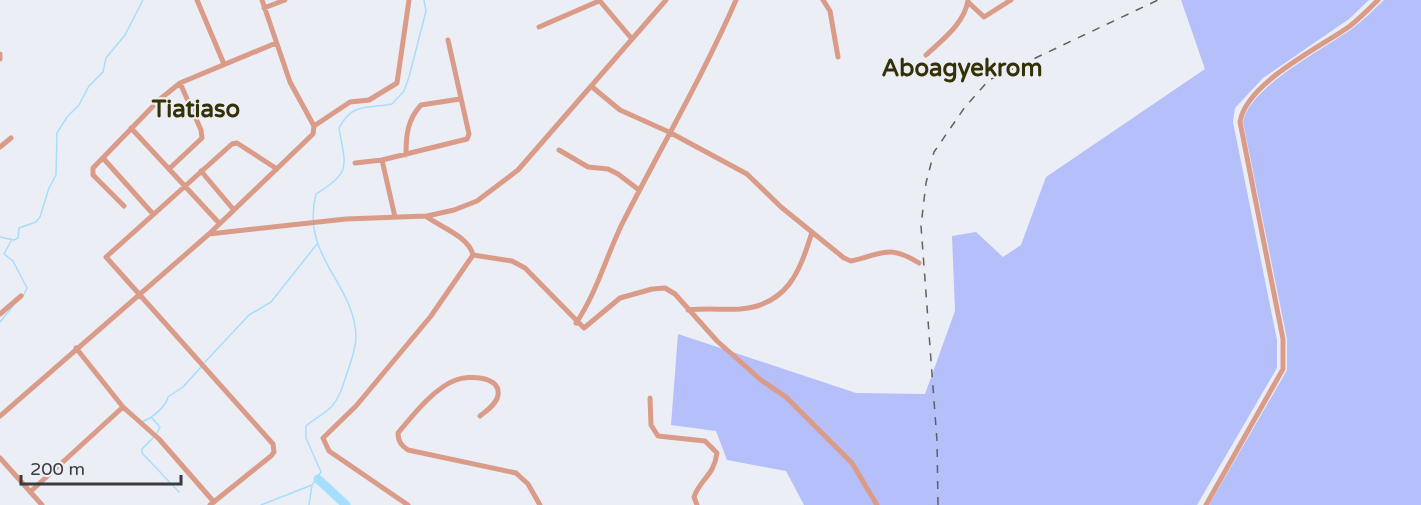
<svg xmlns="http://www.w3.org/2000/svg" width="1421" height="505" viewBox="0 0 1421 505" font-family="'Varela Round',sans-serif">
<rect width="100%" height="100%" fill="#eceef6"/>
<path fill="#b5bffa" d="M 1181,0 L 1369,0 L 1349,19 L 1263,78 L 1235,108 L 1233,122 L 1277,340 L 1277,368 L 1197,505 L 804,505 L 786,471 L 727,460 L 716,431 L 671,425 L 678,334 L 856,393 L 925,394 L 955,311 L 952,236 L 976,232 L 1003,257 L 1021,245 L 1046,177 L 1205,69 Z
M 1384,0 L 1421,0 L 1421,505 L 1209,505 L 1287,370 L 1287,339 L 1243,122 C 1249,87 1324,49 1353,28 C 1364,20 1374,9 1384,0 Z"/>
<g fill="none" stroke-linecap="round" stroke-linejoin="round">
<path stroke="#a6defe" stroke-width="1.5" d="M 0,237 L 14,240 L 18,238 L 19,228 L 36,222 L 40,217 L 49,188 L 56,175 L 57,133 L 67,117 L 79,105 L 89,86 L 103,72 L 106,58 L 125,35 L 143,0
M 11,241 L 4,254 L 13,261 L 27,288 L 23,296
M 0,322 L 13,306
M 205,362 L 249,315 L 271,302 L 317,244
M 152,418 L 160,427 L 157,433
M 143,421 C 152,419 166,406 168,397 L 183,387 L 201,367
M 153,438 L 142,449 L 142,453 L 179,492
M 261,505 L 312,485 L 321,472 L 306,438 L 306,426 C 314,419 325,414 332,406 C 340,397 343,385 347,373 C 351,362 356,349 356,337 C 355,283 300,257 316,194 C 353,172 345,165 339,128 C 353,102 366,109 392,104 L 404,91 L 409,77 L 426,11 L 424,0
M 309,505 L 312,485"/>
<path stroke="#a6defe" stroke-width="9" d="M 318,479 L 346,505"/>
<path stroke="#db9b89" stroke-width="5" d="M 197,0 L 224,64
M 599,0 L 632,39
M 823,0 L 830,11 L 838,57
M 968,2 L 984,17 L 1011,0
M 264,8 L 285,0
M 539,27 L 599,1
M 0,54 L 0,59
M 926,55 C 942,40 965,23 968,0
M 591,86 L 620,110 L 669,132 L 747,174 L 781,207 L 844,258 L 851,261 C 881,255 887,243 919,263
M 314,126 L 350,102 L 369,100 L 397,83 L 409,0
M 131,128 L 219,223
M 0,147 L 11,138
M 559,150 L 588,167 L 608,169 L 618,174 L 639,190
M 406,155 C 406,136 407,120 421,105 L 460,99
M 103,158 L 153,214
M 382,160 L 395,217
M 355,163 L 382,160 L 467,139 L 469,134 L 448,40
M 169,169 L 202,138 L 201,130 L 180,83
M 201,171 L 233,209
M 124,206 L 93,175 L 93,168 L 159,100 L 180,83 L 276,43
M 209,234 L 346,219 L 427,216 L 454,210 L 477,201 L 518,170 L 666,0
M 473,255 L 512,261 L 525,268 L 584,328 L 620,298 L 652,289 L 665,288 L 675,294 L 717,341 L 761,380 L 786,397 L 852,463 L 877,505
M 688,310 C 706,308 723,310 740,309 C 788,305 800,271 812,232
M 0,314 L 21,296
M 576,323 C 597,292 606,257 622,224 C 660,149 703,76 736,0
M 650,398 L 651,425 L 658,436 L 705,441 L 717,453 C 714,476 700,479 694,497 L 697,505
M 123,407 L 159,439 L 214,502
M 0,416 L 209,234 L 313,134 L 314,126 L 290,82 L 262,0
M 480,416 C 486,411 497,404 498,395 C 501,376 468,375 456,380 C 435,387 412,416 398,433 C 398,442 402,446 408,450 L 516,473 L 528,484 L 540,505
M 0,458 L 42,505
M 30,492 L 123,407 L 76,348
M 210,505 L 271,456 L 274,452 L 273,444 L 106,257 L 232,144 L 237,143 L 277,169
M 408,505 L 329,451 L 323,438 L 356,406 L 431,316 L 473,255 C 469,237 441,227 427,217
M 1206,505 L 1283,369 L 1283,339 L 1240,122 C 1246,83 1319,48 1350,26 C 1360,18 1369,9 1378,0"/>
<path stroke="#606165" stroke-width="1.5" stroke-dasharray="8 8" stroke-linecap="butt" d="M 938,505 L 937,441 L 921,226 L 926,183 L 934,152 L 965,107 L 989,80 L 1158,0"/>
</g>
<g text-anchor="middle" dominant-baseline="central" stroke-width="4.5" stroke-linejoin="round" paint-order="stroke">
<g font-size="24" font-weight="bold" fill="#343106" stroke="#eceef6">
<text x="962" y="68">Aboagyekrom</text>
<text x="196" y="109">Tiatiaso</text>
</g>
</g>
<path d="M21 475v9h160v-9" fill="none" stroke="#3a3b3e" stroke-width="3"/>
<text x="30" y="475" font-size="18" fill="#3a3b3e" stroke="#eceef6" stroke-width="4.5" paint-order="stroke">200 m</text>
</svg>
